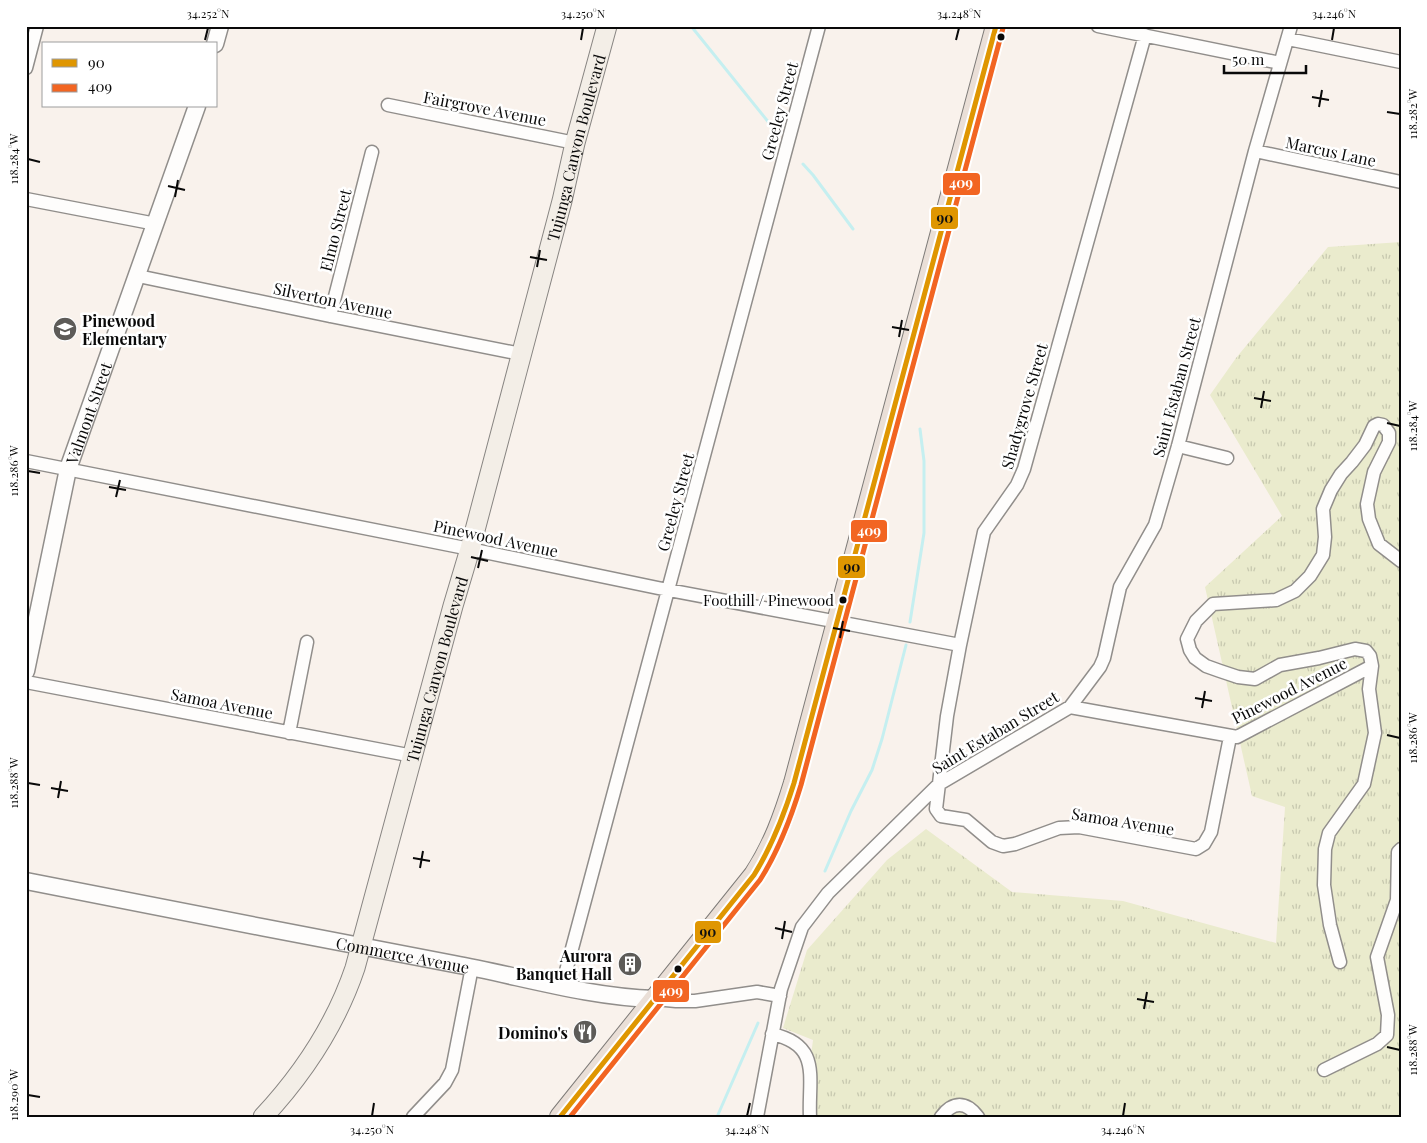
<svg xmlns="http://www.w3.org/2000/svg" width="1427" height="1143" viewBox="0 0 1427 1143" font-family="'Playfair Display',serif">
<defs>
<pattern id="grass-tufts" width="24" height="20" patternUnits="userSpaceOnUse" patternTransform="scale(1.25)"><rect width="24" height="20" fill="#eaebcd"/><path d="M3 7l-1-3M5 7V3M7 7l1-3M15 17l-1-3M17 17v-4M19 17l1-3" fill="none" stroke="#c7c8af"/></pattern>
</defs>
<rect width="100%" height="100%" fill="#f9f2ec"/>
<path fill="url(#grass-tufts)" d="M 1401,242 L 1401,1117 L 803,1117 L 813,1040 L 783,1028 L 807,950 L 887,860 L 926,829 L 1012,892 L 1123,901 L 1276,943 L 1285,807 L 1252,796 L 1205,587 L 1282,516 L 1210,395 L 1236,358 L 1328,247 Z"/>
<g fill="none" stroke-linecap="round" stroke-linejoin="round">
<path stroke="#c5eff0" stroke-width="3" d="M 691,26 L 778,134
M 803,164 L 813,175 L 853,229
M 910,622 L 924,533 L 924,461 L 920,429
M 825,871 L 851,811 L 872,770 L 882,739 L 906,645
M 717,1117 L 758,1023"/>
<g stroke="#918e8b" stroke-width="15">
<path id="minor" d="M 1098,26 L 1280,63
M 1145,35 L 1024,469 L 1017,485 L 984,532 L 960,645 L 947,716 L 936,809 L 941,816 L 966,820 L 992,842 L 1003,846 L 1015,844 L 1059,828 L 1079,827 L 1196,849 L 1204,844 L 1211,832 L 1230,737
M 1288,39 L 1401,62
M 26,68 L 37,26
M 388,105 L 575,143
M 1255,151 L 1401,182
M 26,199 L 156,224
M 138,276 L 330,316 L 521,354
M 330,316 L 372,152
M 1178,446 L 1227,458
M 26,461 L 470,549 L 658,588 L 960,645
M 26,682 L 413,756
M 1070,707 L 1237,737 L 1372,666
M 289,733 L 307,642
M 1340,962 L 1330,925 L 1324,885 L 1325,849 L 1329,833 L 1364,784 L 1375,733 L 1369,689 L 1372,666 L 1370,656 L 1366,651 L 1355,649 L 1319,658 L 1280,665 L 1255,679 L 1238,677 L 1220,671 L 1206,666 L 1195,658 L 1190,650 L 1187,639 L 1196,621 L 1213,604 L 1276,600 L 1295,591 L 1310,576 L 1323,555 L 1325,537 L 1323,509 L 1331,490 L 1341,474 L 1352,462 L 1365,445 L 1374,426 L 1378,424 L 1383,425 L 1389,433 L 1389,442 L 1374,472 L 1367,504 L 1369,519 L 1379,544 L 1401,561
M 562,986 L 819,26
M 655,999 L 676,1001 L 695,1001 L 757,992 L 780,996
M 772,1034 C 822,1045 808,1078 810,1117
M 1324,1070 L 1377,1044 L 1387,1035 L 1388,1015 L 1377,957 L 1397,900 L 1398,852 L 1401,849
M 413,1117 L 445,1083 L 452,1070 L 472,967
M 757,1117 L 781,989 L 802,927 L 828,893 L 939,784 L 1070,707 L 1100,667 L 1104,658 L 1120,587 L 1155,525 L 1178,446 L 1255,151 L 1291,26
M 941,1117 C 953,1101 966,1101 978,1117"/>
</g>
<g stroke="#918e8b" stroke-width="19">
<g id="tertiary">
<path d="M 215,44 L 220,26"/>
<path id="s1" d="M 26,671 L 68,469 L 197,106"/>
<path id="s2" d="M 26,881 C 169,909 311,937 454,964 C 520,976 587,997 655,999"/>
</g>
</g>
<g stroke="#888582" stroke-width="21">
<g id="secondary">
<path id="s3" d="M 263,1117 C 304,1073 336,1024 355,968 L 453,606 L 470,549 L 562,201 L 575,143 L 607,26"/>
</g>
</g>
<g stroke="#7e7b78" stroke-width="22">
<path id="primary" d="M 560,1117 L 754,875 C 773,846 784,816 794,783 L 996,26"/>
</g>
<use href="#minor" stroke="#fefdfc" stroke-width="12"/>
<use href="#tertiary" stroke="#fefdfc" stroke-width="16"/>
<use href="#secondary" stroke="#f3eee7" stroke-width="19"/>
<use href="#primary" stroke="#eadfd7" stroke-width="20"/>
<g stroke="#fff" stroke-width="9">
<path id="bus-1" d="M 560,1117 L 754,875 C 772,846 784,815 794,783 L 996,26"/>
</g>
<g stroke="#fff" stroke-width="9">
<path id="bus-2" d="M 570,1117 L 760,880 C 779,850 791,818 801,785 L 1003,28"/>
</g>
<use href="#bus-1" stroke="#df9601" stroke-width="5"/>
<use href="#bus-2" stroke="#f26522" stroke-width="5"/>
</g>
<path fill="none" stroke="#090909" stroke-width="2" d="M 205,40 L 208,28M 581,40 L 583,28M 956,40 L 959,28M 1332,40 L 1334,28M 1312,97 L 1329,100M 1319,107 L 1322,90M 1387,112 L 1400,114M 28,159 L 40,162M 168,186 L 185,190M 175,197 L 178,180M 530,257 L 547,260M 537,267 L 540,250M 892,327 L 909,330M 899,337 L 902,320M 1254,398 L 1271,401M 1261,408 L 1264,391M 1387,423 L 1400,426M 28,471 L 40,473M 109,487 L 126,490M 116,497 L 120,480M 471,557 L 488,561M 478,568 L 482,550M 833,628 L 850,631M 840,638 L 843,621M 1195,698 L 1212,701M 1202,708 L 1205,691M 1387,735 L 1400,738M 28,783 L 40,785M 51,788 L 68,791M 58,798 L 61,781M 413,858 L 430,861M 420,868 L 423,851M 775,928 L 792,932M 782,939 L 785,921M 1137,999 L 1154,1002M 1144,1009 L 1147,992M 1387,1047 L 1400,1050M 28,1095 L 40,1097M 372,1116 L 374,1103M 747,1116 L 750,1103M 1123,1116 L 1125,1103"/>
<defs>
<g id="school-disc" transform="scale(1.25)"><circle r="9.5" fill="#5d5b58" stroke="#fff"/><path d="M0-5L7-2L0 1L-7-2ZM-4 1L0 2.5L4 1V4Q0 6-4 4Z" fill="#fff"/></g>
<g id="building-disc" transform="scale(1.25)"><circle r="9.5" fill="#5d5b58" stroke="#fff"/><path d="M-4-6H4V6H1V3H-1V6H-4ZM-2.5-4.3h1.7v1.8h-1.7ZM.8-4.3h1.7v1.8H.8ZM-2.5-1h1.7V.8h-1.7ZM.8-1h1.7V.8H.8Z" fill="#fff"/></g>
<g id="restaurant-disc" transform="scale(1.25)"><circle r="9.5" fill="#5d5b58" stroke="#fff"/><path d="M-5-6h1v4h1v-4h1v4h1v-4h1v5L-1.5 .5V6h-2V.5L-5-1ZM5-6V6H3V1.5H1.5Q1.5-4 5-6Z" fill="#fff"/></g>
</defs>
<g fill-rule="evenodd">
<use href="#school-disc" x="65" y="329"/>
<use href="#building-disc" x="630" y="964"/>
<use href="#restaurant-disc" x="585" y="1032"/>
</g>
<g fill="#090909" stroke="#fff" stroke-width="2">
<circle cx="1001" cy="37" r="4.5"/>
<circle cx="843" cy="600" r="4.5"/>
<circle cx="678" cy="969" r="4.5"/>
</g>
<g text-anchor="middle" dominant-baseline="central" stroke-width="5" stroke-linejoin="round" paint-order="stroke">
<g font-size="15" fill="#090909" stroke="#fff" text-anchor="end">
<text x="834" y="600">Foothill / Pinewood</text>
</g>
<g font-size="16" fill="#090909" stroke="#fff">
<text transform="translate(485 108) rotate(11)">Fairgrove Avenue</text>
<text transform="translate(779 111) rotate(-75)">Greeley Street</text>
<text stroke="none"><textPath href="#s3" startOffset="1026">Tujunga Canyon Boulevard</textPath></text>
<text transform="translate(1331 151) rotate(12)">Marcus Lane</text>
<text transform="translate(335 230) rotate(-76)">Elmo Street</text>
<text transform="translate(333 300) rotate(12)">Silverton Avenue</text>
<text transform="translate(1176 387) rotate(-75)">Saint Estaban Street</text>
<text transform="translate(1024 406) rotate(-74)">Shadygrove Street</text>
<text stroke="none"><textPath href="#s1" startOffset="266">Valmont Street</textPath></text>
<text transform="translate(675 502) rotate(-75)">Greeley Street</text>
<text transform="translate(496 538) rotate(12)">Pinewood Avenue</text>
<text stroke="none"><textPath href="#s3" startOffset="486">Tujunga Canyon Boulevard</textPath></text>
<text transform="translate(1289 690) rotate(-27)">Pinewood Avenue</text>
<text transform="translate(222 703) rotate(11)">Samoa Avenue</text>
<text transform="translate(995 732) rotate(-31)">Saint Estaban Street</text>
<text transform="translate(1123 821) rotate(9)">Samoa Avenue</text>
<text stroke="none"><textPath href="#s2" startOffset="384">Commerce Avenue</textPath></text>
</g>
<g font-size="16" font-weight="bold" fill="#090909" stroke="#fff" text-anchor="end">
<text x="82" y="320" text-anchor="start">Pinewood<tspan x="82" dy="18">Elementary</tspan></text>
<text x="612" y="955">Aurora<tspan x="612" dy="18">Banquet Hall</tspan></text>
<text x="568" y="1032">Domino's</text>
</g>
</g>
<g stroke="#fff" stroke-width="2">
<rect x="942" y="172" width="39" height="24" rx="5" fill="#f26522"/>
<rect x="930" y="206" width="29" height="24" rx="5" fill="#df9601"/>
<rect x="850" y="519" width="38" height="24" rx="5" fill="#f26522"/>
<rect x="837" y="555" width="29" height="24" rx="5" fill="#df9601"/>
<rect x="694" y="920" width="28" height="24" rx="5" fill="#df9601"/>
<rect x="652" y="979" width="38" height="24" rx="5" fill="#f26522"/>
</g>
<g font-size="14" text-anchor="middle" font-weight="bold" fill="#fff">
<text x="961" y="188">409</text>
<text x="869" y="536">409</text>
<text x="671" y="996">409</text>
</g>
<g font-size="14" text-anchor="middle" font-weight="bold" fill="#111">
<text x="945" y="223">90</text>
<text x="852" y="572">90</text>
<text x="708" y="937">90</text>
</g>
<rect width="1427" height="1143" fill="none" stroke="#ffffff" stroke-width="55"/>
<rect x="42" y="42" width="175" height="65" fill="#ffffff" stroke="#9d9d9d"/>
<rect x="52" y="59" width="25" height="8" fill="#df9601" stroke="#9d9d9d"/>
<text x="88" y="68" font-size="15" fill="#090909">90</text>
<rect x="52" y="84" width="25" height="8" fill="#f26522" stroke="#9d9d9d"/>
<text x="88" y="92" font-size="15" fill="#090909">409</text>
<path d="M1224 65v8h82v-8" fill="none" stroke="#090909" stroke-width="2.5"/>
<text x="1232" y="65" font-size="15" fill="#090909" stroke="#ffffff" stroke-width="4" paint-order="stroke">50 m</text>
<rect x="28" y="28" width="1372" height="1088" fill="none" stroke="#090909" stroke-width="2"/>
<g font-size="12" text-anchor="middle" fill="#090909">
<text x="208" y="18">34.252°N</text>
<text x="583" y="18">34.250°N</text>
<text x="959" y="18">34.248°N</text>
<text x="1334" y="18">34.246°N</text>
<text transform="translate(1413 114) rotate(-90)" y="4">118.282°W</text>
<text transform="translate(14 159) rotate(-90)" y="4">118.284°W</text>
<text transform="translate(1413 426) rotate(-90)" y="4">118.284°W</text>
<text transform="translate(14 471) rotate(-90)" y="4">118.286°W</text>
<text transform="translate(1413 738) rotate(-90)" y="4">118.286°W</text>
<text transform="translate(14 783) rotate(-90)" y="4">118.288°W</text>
<text transform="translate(1413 1050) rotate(-90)" y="4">118.288°W</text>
<text transform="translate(14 1095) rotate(-90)" y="4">118.290°W</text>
<text x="372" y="1134">34.250°N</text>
<text x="747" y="1134">34.248°N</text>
<text x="1123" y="1134">34.246°N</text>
</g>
</svg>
